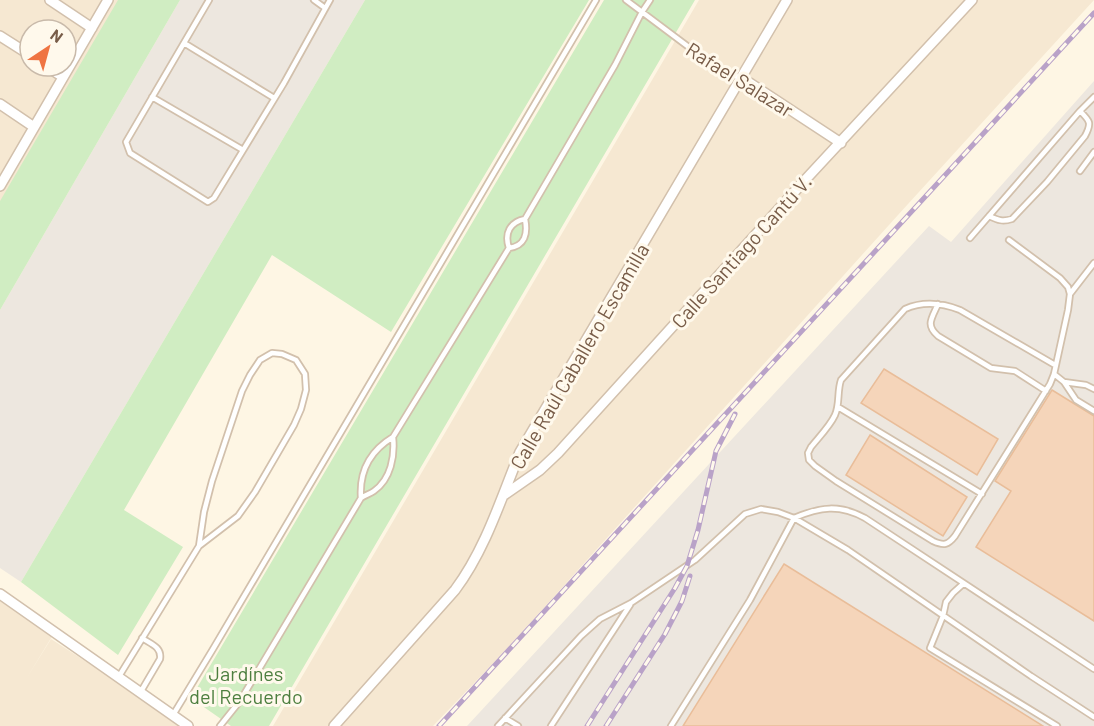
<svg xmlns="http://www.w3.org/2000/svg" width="1094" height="726" viewBox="0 0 1094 726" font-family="Barlow,sans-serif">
<rect width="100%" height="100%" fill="#fef6e4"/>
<path fill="#f6e8d2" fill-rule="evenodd" d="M 0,0 L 120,0 L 0,202 ZM 30,30 L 66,30 L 66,66 L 30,66 Z
M 699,0 L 1094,0 L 898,215 L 505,651 L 433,726 L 273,726 Z
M 0,589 L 56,630 L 26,679 L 51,639 L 113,679 L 180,726 L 0,726 Z"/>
<path fill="#ede7df" d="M 180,0 L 365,0 L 21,582 L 0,568 L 0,310 Z
M 1094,81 L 1094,726 L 467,726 L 929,226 L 951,242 Z"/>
<path fill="#d0edc2" d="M 118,0 L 180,0 L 0,310 L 0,201 Z
M 365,0 L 589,0 L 391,332 L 272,255 L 124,510 L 183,547 L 118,655 L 21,582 Z
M 604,0 L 695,0 L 269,726 L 231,726 L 191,698 Z"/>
<path fill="#f5d5ba" stroke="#e9bd99" stroke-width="1.5" d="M 884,369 L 998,439 L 977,475 L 861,403 Z
M 1052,390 L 1094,416 L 1094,621 L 976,547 L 1011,491 L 995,481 Z
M 870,435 L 967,497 L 943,536 L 846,475 Z
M 784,564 L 1043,726 L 683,726 Z"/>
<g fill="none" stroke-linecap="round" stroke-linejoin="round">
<g stroke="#d2c0ac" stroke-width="8">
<path id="lane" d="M 209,0 L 126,142 L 130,153 L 208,202 L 214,198 L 284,83 L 330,0
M 314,0 L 325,8
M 626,0 L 722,72 L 742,78
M 184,43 L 274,98
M 152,97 L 243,150
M 1080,171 L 1094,152
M 989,216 C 998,220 1002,222 1012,219 L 1047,182 L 1085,136 C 1092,123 1090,121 1080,111
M 970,238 L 1080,111 L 1094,97
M 1009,240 L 1060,278 L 1068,287 L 1070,294 L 1068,310 L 1054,374 L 1050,384 L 955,536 C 948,545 944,546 933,541 L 836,481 L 815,466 L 809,460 L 808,453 L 811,447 C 819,437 830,426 835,415 C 840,404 837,391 841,380 L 905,309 C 923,301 942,303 960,310 L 1055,365
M 509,248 C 525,246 528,234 525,219 L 615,65 L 642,12 L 650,0
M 1070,294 L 1094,263
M 938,304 C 932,318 925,325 938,336 L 991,368 L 1015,371 L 1046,391
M 1054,374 L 1064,382 L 1076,400 L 1094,411
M 1064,382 L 1086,385 L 1094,389
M 838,407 L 982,494
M 361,498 C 359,471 370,451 393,437 L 509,248 C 504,233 510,222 525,219
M 963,584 L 953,593 L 946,602 L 943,616 L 930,648 L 1057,726
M 118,678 L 199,546 L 238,516 L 255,492 L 294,425 L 301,409 L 306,390 L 305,374 L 296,360 L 282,354 L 272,353 L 260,360 L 250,375 L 242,391 L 212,481 L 204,512 L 199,546
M 140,693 L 160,659 C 162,647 151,644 142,638
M 173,715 L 213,649 L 596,0
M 505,718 L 518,726
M 220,726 L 240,701 L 361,498 C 365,495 370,494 374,491 C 391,479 395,456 393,437
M 498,726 L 581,636 L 600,619 L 631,603 L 695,560 L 745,514 L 761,509 L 778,512 L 794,518 L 848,550 L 1031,676 L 1094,717
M 551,726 L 630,605
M 671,726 L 750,600 L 794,518 C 820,507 839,504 865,518 L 1094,669"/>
</g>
<g stroke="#d2c0ac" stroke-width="12">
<path id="street" d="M 50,0 L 92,28
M 0,36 L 30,55
M 46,66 L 63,77
M 742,78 L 841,143
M 0,104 L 34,127
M 0,186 L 108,0
M 504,495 L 540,470 L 558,453 L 806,179 L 972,0
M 0,594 L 188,726
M 334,726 L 455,590 C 485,550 501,499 520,452 L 787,0"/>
</g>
<use href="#lane" stroke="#fff" stroke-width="4.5"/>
<use href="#street" stroke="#fff" stroke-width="9"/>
<g stroke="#b9a2c8" stroke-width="5">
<path id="rail" d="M 439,726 L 1094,13
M 587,726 L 675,588 L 687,566 L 698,530 L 716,451 L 735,414
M 606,726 L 665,634 L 682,601 L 690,576"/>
</g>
<use href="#rail" stroke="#fff9ec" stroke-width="3" stroke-dasharray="9" stroke-linecap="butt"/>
</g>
<g text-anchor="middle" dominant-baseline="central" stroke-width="6" stroke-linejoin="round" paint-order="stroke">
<g font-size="20" fill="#785c48" stroke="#fff9ec">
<text transform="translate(740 79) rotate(32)">Rafael Salazar</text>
<text transform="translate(741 251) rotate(-48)">Calle Santiago Cantú V.</text>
<text transform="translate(579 356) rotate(-60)">Calle Raúl Caballero Escamilla</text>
</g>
<g font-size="20" fill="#4d7f3f" stroke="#fff9ec">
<text x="246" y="673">Jardínes<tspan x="246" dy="23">del Recuerdo</tspan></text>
</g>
</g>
<g transform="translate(48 48) rotate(36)"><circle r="28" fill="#fff9ec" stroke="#c9baaa" stroke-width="1.5"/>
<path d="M0-4.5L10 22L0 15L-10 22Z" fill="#ef7442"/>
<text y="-9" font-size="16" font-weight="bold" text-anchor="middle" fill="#785c48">N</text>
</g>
</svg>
